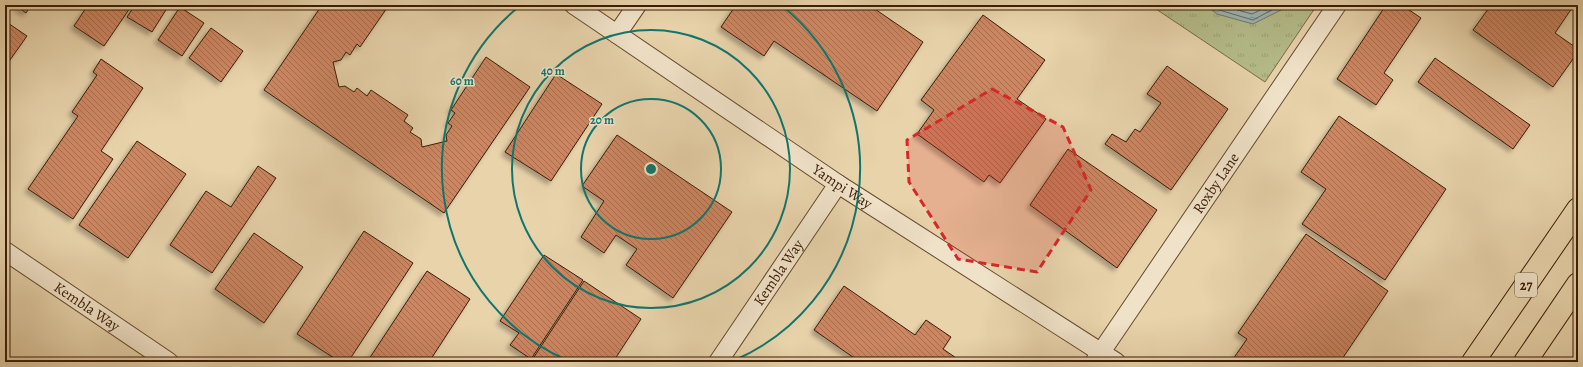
<svg xmlns="http://www.w3.org/2000/svg" width="1583" height="367" viewBox="0 0 1583 367" font-family="Alegreya,serif">
<defs>
<pattern id="grass-tufts" width="24" height="20" patternUnits="userSpaceOnUse"><rect width="24" height="20" fill="#b4bc8a"/><path d="M3 7l-1-3M5 7V3M7 7l1-3M15 17l-1-3M17 17v-4M19 17l1-3" fill="none" stroke="#9ca176"/></pattern>
<pattern id="water-ripples" width="26" height="14" patternUnits="userSpaceOnUse"><rect width="26" height="14" fill="#9bb5b4"/><path d="M2 4q2-2 4 0t4 0M15 11q2-2 4 0t4 0" fill="none" stroke="#7f9390"/></pattern>
<pattern id="building-back-hatch" width="6" height="6" patternUnits="userSpaceOnUse"><rect width="6" height="6" fill="#cc8662"/><path d="M-1 5l2 2M0 0l6 6M5-1l2 2" fill="none" stroke="#a76d4f"/></pattern>
<filter id="shadow"><feDropShadow dx="-3.5" dy="3.5" stdDeviation="2" flood-color="#0004"/></filter>
</defs>
<rect width="100%" height="100%" fill="#e8d3ab"/>
<filter id="stains"><feTurbulence type="fractalNoise" baseFrequency=".005" numOctaves="4"/><feColorMatrix values="0 0 0 0 .2 0 0 0 0 .09 0 0 0 0 .02 0 0 0 .5 -.17"/></filter>
<radialGradient id="worn" r=".72"><stop offset=".6" stop-color="#630" stop-opacity="0"/><stop offset="1" stop-color="#630" stop-opacity=".3"/></radialGradient>
<path fill="url(#grass-tufts)" stroke="#776c48" d="M 1150,5 L 1317,5 L 1265,82 Z"/>
<path fill="url(#water-ripples)" stroke="#74786e" d="M 1205,5 L 1286,5 L 1283,9 L 1253,24 L 1217,14 Z"/>
<g fill="none" stroke-linecap="round" stroke-linejoin="round">
<path stroke="#6a695c" stroke-width="1" d="M 1212,5 L 1219,10 L 1253,20 L 1281,5
M 1220,5 L 1252,14 L 1271,5"/>
</g>
<path fill="url(#building-back-hatch)" stroke="#3a1d05" filter="url(#shadow)" d="M 15,5 L 31,5 L 26,13 Z
M 88,5 L 132,5 L 104,46 L 74,26 Z
M 135,5 L 169,5 L 152,32 L 127,17 Z
M 322,5 L 389,5 L 360,47 L 357,44 L 350,55 L 346,52 L 341,60 L 333,62 L 339,87 L 345,86 L 354,92 L 357,88 L 367,96 L 371,90 L 408,115 L 404,121 L 413,128 L 410,132 L 421,139 L 422,147 L 447,141 L 446,135 L 452,126 L 448,123 L 455,113 L 451,110 L 486,57 L 530,87 L 444,213 L 264,90 Z
M 736,5 L 869,5 L 923,42 L 877,111 L 774,41 L 764,56 L 721,27 Z
M 1386,5 L 1402,5 L 1421,18 L 1384,73 L 1393,80 L 1376,105 L 1337,79 Z
M 1491,5 L 1574,5 L 1555,33 L 1578,49 L 1578,52 L 1553,87 L 1473,30 Z
M 180,7 L 204,23 L 182,56 L 158,40 Z
M 983,15 L 1045,60 L 1017,99 L 1046,119 L 1000,183 L 989,175 L 984,182 L 917,134 L 934,110 L 921,100 Z
M 5,21 L 27,36 L 5,67 Z
M 211,28 L 243,51 L 221,82 L 189,58 Z
M 1435,58 L 1530,125 L 1513,149 L 1418,82 Z
M 101,59 L 143,88 L 101,151 L 113,159 L 73,219 L 28,189 L 78,116 L 72,112 L 97,75 L 93,72 Z
M 1167,66 L 1228,109 L 1171,190 L 1105,144 L 1112,134 L 1126,142 L 1135,129 L 1140,132 L 1161,103 L 1147,94 Z
M 556,74 L 602,104 L 551,181 L 505,152 Z
M 1339,116 L 1446,189 L 1385,280 L 1302,224 L 1326,189 L 1301,172 Z
M 617,135 L 732,212 L 673,298 L 626,265 L 637,249 L 616,235 L 604,253 L 581,237 L 604,201 L 582,186 Z
M 137,141 L 186,174 L 128,258 L 79,225 Z
M 1068,149 L 1157,210 L 1117,268 L 1030,205 Z
M 258,166 L 276,178 L 212,273 L 170,245 L 206,191 L 231,207 Z
M 364,231 L 413,263 L 348,362 L 340,362 L 297,334 Z
M 254,233 L 303,267 L 264,323 L 215,289 Z
M 1306,234 L 1388,291 L 1340,362 L 1231,362 L 1247,339 L 1238,333 Z
M 544,255 L 583,280 L 531,359 L 510,345 L 519,333 L 500,321 Z
M 427,271 L 470,299 L 429,362 L 367,362 Z
M 584,281 L 641,319 L 613,362 L 535,362 L 532,360 Z
M 844,286 L 915,335 L 926,320 L 951,337 L 943,349 L 962,362 L 860,362 L 814,330 Z"/>
<g fill="none" stroke-linecap="round" stroke-linejoin="round">
<g stroke="#664a2e" stroke-width="20">
<g id="street">
<path id="s1" d="M 574,5 L 838,184 L 1116,362"/>
<path d="M 617,34 L 637,5"/>
<path id="s2" d="M 5,251 L 169,362"/>
<path id="s3" d="M 1095,361 L 1337,5"/>
<path id="s4" d="M 718,362 L 838,184"/>
</g>
</g>
<g stroke="#3a1d05" stroke-width="24">
<path id="primary" d="M 1473,362 L 1578,209
M 1525,362 L 1578,284"/>
</g>
<use href="#street" stroke="#f0e2c8" stroke-width="18"/>
<use href="#primary" stroke="#e8d3ab" stroke-width="22"/>
</g>
<path fill="#d62828" fill-opacity="0.2" stroke="#d62828" stroke-width="3" stroke-dasharray="8 5" stroke-linejoin="round" d="M 992,89 L 1063,127 L 1091,190 L 1037,272 L 958,259 L 909,182 L 907,140 Z"/>
<g fill="none" stroke="#0f766e" stroke-width="2">
<circle cx="651" cy="169" r="70"/>
<circle cx="651" cy="169" r="139"/>
<path d="M569 361A209 209 0 0 1 521 5M781 5A209 209 0 0 1 733 361"/>
</g>
<g text-anchor="middle" dominant-baseline="central" stroke-width="3" stroke-linejoin="round" paint-order="stroke">
<rect fill="#f0e2c8" stroke="#715840" stroke-width="1" x="1515" y="273" width="22" height="24" rx="3"/>
<g font-size="14" font-weight="bold" fill="#3a1d05">
<text x="1526" y="285">27</text>
</g>
<g font-size="15" fill="#3a1d05" stroke="#f0e2c8">
<text stroke="none"><textPath href="#s3" startOffset="215">Roxby Lane</textPath></text>
<text stroke="none"><textPath href="#s1" startOffset="324">Yampi Way</textPath></text>
<text stroke="none"><textPath href="#s4" startOffset="108">Kembla Way</textPath></text>
<text stroke="none"><textPath href="#s2" startOffset="99">Kembla Way</textPath></text>
</g>
</g>
<circle cx="651" cy="169" r="6" fill="#0f766e" stroke="#f0e2c8" stroke-width="2"/>
<g font-size="12" text-anchor="middle" font-weight="bold" fill="#0f766e" stroke="#f0e2c8" stroke-width="3" stroke-linejoin="round" paint-order="stroke">
<text x="553" y="75">40 m</text>
<text x="462" y="85">60 m</text>
<text x="602" y="124">20 m</text>
</g>
<rect width="1583" height="367" fill="none" stroke="#e8d3ab" stroke-width="20"/>
<rect x="6" y="6" width="1571" height="355" fill="none" stroke="#3a1d05" stroke-width="2"/>
<rect x="10" y="10" width="1563" height="347" fill="none" stroke="#3a1d05"/>
<rect width="100%" height="100%" filter="url(#stains)"/>
<rect width="100%" height="100%" fill="url(#worn)"/>
</svg>
